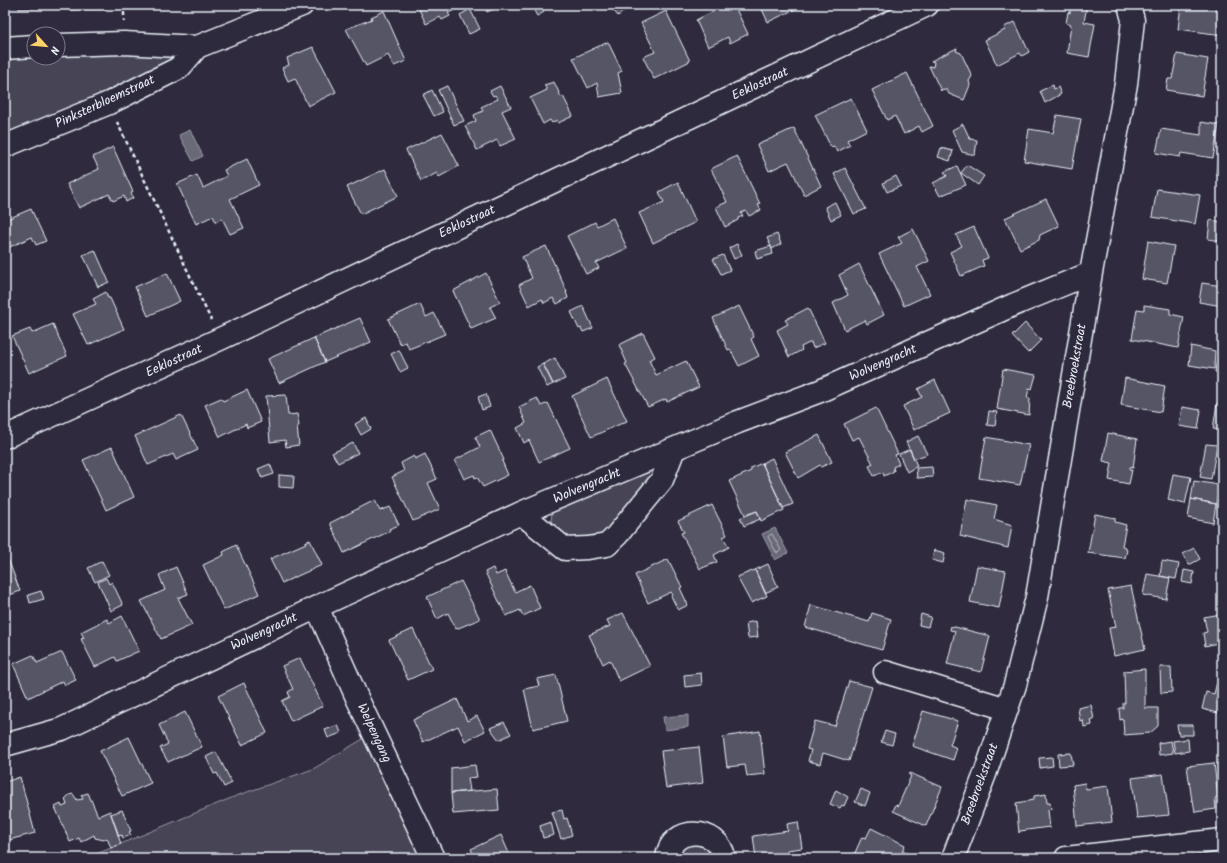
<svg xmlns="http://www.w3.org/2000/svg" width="1227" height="863" viewBox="0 0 1227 863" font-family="Kalam,sans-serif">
<rect width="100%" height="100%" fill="#2f2a3d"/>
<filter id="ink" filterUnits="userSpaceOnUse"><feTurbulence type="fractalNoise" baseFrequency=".025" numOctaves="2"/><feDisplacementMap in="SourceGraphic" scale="8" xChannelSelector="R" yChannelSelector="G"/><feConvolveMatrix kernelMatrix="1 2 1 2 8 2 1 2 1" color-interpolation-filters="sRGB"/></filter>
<g filter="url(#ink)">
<path fill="#464455" stroke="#979aa6" d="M 165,52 L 171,54 L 170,59 L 167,64 L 21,129 L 9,131 L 5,128 L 5,56 L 34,55 L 34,58 L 58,58 L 58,55 Z
M 650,465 L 656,478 L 604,538 L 578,542 L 562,536 L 551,525 L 552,510 Z
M 363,739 L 420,858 L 87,858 L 236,796 L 313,769 Z
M 685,844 L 706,844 L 717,858 L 675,858 Z"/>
<path fill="#696978" stroke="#9c9fab" d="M 190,130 L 203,156 L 193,161 L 179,135 Z
M 775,528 L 788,553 L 775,560 L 762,534 Z
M 688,715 L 688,727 L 665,730 L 663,717 Z"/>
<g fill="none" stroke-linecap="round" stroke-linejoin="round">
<path stroke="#b5bbc5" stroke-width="1" d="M 772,534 L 781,550 L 778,553 L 776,552 L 768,537 Z"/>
</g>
<path fill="#575565" stroke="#e8f1f8" d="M 5,5 L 43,5 L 43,8 L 19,9 L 19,7 L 6,7 Z
M 67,5 L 105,5 L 106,9 L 67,10 Z
M 417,5 L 455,5 L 457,9 L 448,13 L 450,16 L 442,20 L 440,17 L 426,24 Z
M 468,5 L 480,29 L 469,34 L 460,15 L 467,11 L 465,7 Z
M 484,5 L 502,5 L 487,12 Z
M 531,5 L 541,5 L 544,12 L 537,16 Z
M 613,5 L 621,5 L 625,10 L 618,16 L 611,7 Z
M 712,5 L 734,5 L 748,34 L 730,43 L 728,37 L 708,47 L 696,20 L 714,11 Z
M 760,5 L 802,5 L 802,6 L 768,22 Z
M 1070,5 L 1087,5 L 1084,22 L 1095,24 L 1089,57 L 1067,53 L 1071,25 L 1066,23 L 1068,12 L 1070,13 Z
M 1181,5 L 1216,5 L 1215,11 L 1222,12 L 1222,35 L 1178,29 Z
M 384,11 L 406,61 L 394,66 L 388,55 L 366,66 L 346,29 L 372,19 L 371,17 Z
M 666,11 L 690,61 L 654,79 L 643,57 L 655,52 L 641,23 Z
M 1015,22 L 1029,52 L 1022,56 L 1020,53 L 997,65 L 985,40 L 1005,30 L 1004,27 Z
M 608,42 L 622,71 L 618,73 L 622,93 L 599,97 L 597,83 L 588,88 L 573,58 Z
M 313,47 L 336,92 L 308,106 L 295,78 L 288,81 L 282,68 L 289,65 L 287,58 Z
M 957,48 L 956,51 L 961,53 L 972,76 L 969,81 L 970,85 L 964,100 L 949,94 L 947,90 L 942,89 L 941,91 L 929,66 L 933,67 L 934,62 L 931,61 Z
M 1177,54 L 1208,59 L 1202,96 L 1166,90 L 1168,79 L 1172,79 Z
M 907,73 L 933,126 L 922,132 L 919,126 L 904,134 L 895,116 L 887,120 L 872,90 Z
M 554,82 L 561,97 L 563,96 L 573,116 L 558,123 L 557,120 L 552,123 L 550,120 L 543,124 L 530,98 L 547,90 L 544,85 Z
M 1053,85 L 1054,89 L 1058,87 L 1061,94 L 1045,103 L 1040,91 Z
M 447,86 L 464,121 L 454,125 L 438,90 Z
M 500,86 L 511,107 L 502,111 L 516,139 L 500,146 L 497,140 L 477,150 L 465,126 L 476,121 L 474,115 L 483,111 L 481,107 L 498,99 L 495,95 L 493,96 L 490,91 Z
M 432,90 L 443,112 L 434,116 L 423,95 Z
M 851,98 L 867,130 L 847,140 L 850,145 L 837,152 L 834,146 L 831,147 L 815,115 Z
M 1057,115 L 1081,119 L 1072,169 L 1024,161 L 1029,129 L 1053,133 Z
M 1201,122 L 1219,125 L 1213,158 L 1181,153 L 1180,157 L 1156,153 L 1161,129 L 1201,135 Z
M 963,124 L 970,139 L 977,140 L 975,155 L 962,152 L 952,130 Z
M 794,128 L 821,186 L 804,195 L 788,162 L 769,171 L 757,145 Z
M 442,133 L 459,166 L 439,177 L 437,173 L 421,181 L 406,150 Z
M 113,147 L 133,192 L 131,193 L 133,198 L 126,202 L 124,196 L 113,201 L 109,194 L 79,208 L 67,184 L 99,169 L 93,157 Z
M 941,148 L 953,151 L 950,161 L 938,157 Z
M 1218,153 L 1222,154 L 1222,175 L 1216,174 Z
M 737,156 L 760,204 L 758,205 L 761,210 L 749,216 L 746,211 L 741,213 L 743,216 L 738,218 L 738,220 L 725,227 L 716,207 L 727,202 L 711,169 Z
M 247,159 L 259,185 L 230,199 L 244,228 L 230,234 L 222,218 L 216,222 L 213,216 L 196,224 L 177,184 L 197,175 L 203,188 L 227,176 L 224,170 Z
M 967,165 L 984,176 L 978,185 L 961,173 Z
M 957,166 L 966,185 L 940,196 L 933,183 L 947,176 L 944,172 Z
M 845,168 L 866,209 L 854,214 L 834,174 Z
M 385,169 L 398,196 L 361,214 L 347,187 Z
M 896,176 L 901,186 L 887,192 L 883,183 Z
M 678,182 L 696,222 L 653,243 L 639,213 L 664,202 L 659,192 Z
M 1157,189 L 1200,195 L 1195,224 L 1152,217 Z
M 1046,199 L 1059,226 L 1040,235 L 1039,240 L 1020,249 L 1005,218 Z
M 835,202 L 841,215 L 831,220 L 825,207 Z
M 31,209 L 46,241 L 36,245 L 32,237 L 5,249 L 5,220 Z
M 613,218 L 627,248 L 596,263 L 599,268 L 586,274 L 567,236 L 595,222 L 597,226 Z
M 1210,220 L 1222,222 L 1222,241 L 1208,239 Z
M 974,227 L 988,258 L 982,260 L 984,266 L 961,276 L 950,252 L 962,246 L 956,235 Z
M 913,229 L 929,261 L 917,267 L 930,294 L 904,306 L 879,254 L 902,243 L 898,237 Z
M 777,234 L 781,244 L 772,249 L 767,238 Z
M 1148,241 L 1174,246 L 1167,283 L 1142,279 Z
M 737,244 L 742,255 L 734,259 L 729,248 Z
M 546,246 L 567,292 L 566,292 L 568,298 L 557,304 L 553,298 L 544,303 L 542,299 L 529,306 L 519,285 L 532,278 L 522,257 Z
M 771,246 L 773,254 L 757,259 L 755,251 Z
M 95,250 L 109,282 L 98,287 L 83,255 Z
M 723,255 L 730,270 L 721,274 L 713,259 Z
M 859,264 L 884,315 L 867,324 L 865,320 L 845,330 L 833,303 L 848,295 L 839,275 Z
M 167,273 L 180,301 L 148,316 L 135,287 Z
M 486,273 L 500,302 L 490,307 L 496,318 L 471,329 L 453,291 Z
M 1202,283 L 1222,286 L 1222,306 L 1199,302 Z
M 106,292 L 108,298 L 110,298 L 124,329 L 88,345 L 73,314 L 96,304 L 93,299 Z
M 420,304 L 426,317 L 434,313 L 445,334 L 409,349 L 406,342 L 400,344 L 388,319 Z
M 1144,305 L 1170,309 L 1170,314 L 1184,317 L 1178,348 L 1132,339 L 1137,309 L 1144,310 Z
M 583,306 L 593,328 L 583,332 L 581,328 L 579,329 L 571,312 Z
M 739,306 L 754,337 L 751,339 L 759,356 L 739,366 L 730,349 L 728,350 L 713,318 Z
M 808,308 L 825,343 L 813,348 L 811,342 L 801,347 L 802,350 L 789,357 L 777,330 L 788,324 L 785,320 Z
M 360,318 L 371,342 L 325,362 L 314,338 Z
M 1025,323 L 1041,340 L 1028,353 L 1012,336 Z
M 53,324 L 67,356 L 29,373 L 12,336 L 30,329 L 32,333 Z
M 643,333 L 655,357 L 649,360 L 656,375 L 686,361 L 699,387 L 667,402 L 666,399 L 648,407 L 625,364 L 627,363 L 619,345 Z
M 314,338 L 325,362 L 279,383 L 268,359 Z
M 1191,346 L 1215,351 L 1214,369 L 1189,365 Z
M 399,350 L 408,368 L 400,372 L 391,354 Z
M 1218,354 L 1222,354 L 1222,373 L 1215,372 Z
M 555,358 L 565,379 L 553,384 L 543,364 Z
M 543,364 L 553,384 L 547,387 L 537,367 Z
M 1003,369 L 1036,375 L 1032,389 L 1029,388 L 1027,398 L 1030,398 L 1029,415 L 997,409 Z
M 1125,378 L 1165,386 L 1161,412 L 1121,405 Z
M 607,379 L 627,421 L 591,437 L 572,396 Z
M 935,380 L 950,413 L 914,430 L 903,406 L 922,397 L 918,389 Z
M 247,390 L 261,422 L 247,428 L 246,424 L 220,437 L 205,405 L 221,398 L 223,401 Z
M 486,394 L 490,407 L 482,410 L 478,397 Z
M 286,395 L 288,415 L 297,414 L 299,426 L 297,426 L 299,445 L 286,447 L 285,440 L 270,442 L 266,396 Z
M 537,398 L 541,406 L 548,403 L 570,448 L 539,462 L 529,440 L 524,443 L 517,428 L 526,423 L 519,407 Z
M 1217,403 L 1222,405 L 1222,430 L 1213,429 Z
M 1182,407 L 1201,410 L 1198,429 L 1179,426 Z
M 876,408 L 898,454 L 895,455 L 899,464 L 893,467 L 894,471 L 884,476 L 883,472 L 874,476 L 869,466 L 873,464 L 859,437 L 852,440 L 844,424 Z
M 989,411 L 997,412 L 995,426 L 987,425 Z
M 181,415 L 198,450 L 176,460 L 173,454 L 148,465 L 135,436 Z
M 366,418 L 371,429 L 361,435 L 355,424 Z
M 490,430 L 504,460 L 502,461 L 508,475 L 483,487 L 477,477 L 475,478 L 474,475 L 464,479 L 455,460 L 480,447 L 475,437 Z
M 1108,433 L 1137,439 L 1133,468 L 1130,467 L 1129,470 L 1132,470 L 1129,484 L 1109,480 L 1112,463 L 1103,461 Z
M 819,435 L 832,462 L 821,467 L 820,465 L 798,478 L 785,452 Z
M 918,436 L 927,454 L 914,459 L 906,442 Z
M 986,437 L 1029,445 L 1020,485 L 979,478 Z
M 353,443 L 358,453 L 338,463 L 332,453 Z
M 1206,444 L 1217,445 L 1211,479 L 1200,477 Z
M 112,447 L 134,497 L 106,510 L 83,460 Z
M 910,449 L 917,466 L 907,472 L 899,454 Z
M 425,454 L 437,479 L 428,483 L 440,509 L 413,521 L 392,477 L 404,471 L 401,463 L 414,456 L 415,459 Z
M 772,458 L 793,504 L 783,508 L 762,463 Z
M 762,463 L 784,510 L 761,521 L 757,511 L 745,515 L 729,481 L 751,471 L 751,468 Z
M 270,464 L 274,474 L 262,478 L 258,469 Z
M 932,467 L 933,477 L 917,478 L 916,468 Z
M 1173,474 L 1191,477 L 1185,504 L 1168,500 Z
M 279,475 L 294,476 L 293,488 L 279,487 Z
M 1194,481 L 1219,485 L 1216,504 L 1191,499 Z
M 967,499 L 997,505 L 994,519 L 1012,525 L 1008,548 L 960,536 Z
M 1191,499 L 1216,504 L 1213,523 L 1188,518 Z
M 375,500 L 380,511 L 390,507 L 399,525 L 389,529 L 390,531 L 344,553 L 330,523 Z
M 712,505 L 727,535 L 723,537 L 729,547 L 714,555 L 717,562 L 700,569 L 681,533 L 684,532 L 678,521 Z
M 757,511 L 760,519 L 744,526 L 740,518 Z
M 1095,514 L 1115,518 L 1115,522 L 1126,525 L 1122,546 L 1126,547 L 1126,550 L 1127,550 L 1125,558 L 1088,553 Z
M 310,540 L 322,565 L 282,583 L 270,559 L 306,543 L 305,542 Z
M 236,545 L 259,594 L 224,610 L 203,565 L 224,555 L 223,552 Z
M 1194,548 L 1200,559 L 1189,565 L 1183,554 Z
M 934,550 L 945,553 L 943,563 L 932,560 Z
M 5,551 L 20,591 L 5,597 Z
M 668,559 L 682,587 L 680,588 L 688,605 L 678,610 L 671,596 L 673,595 L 671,592 L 648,603 L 635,575 Z
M 102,561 L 109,575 L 95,582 L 88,568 Z
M 1162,561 L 1179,564 L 1176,579 L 1160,576 Z
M 768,564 L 778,587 L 765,593 L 755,570 Z
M 977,566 L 1006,571 L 999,608 L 970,602 Z
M 176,567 L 188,594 L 178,598 L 192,625 L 161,639 L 141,601 L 165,590 L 159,575 Z
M 493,568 L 496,575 L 505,571 L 515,592 L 530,585 L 540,608 L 523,616 L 520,610 L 506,616 L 485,572 Z
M 755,570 L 767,596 L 751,603 L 737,577 Z
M 1184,570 L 1194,572 L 1192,584 L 1182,582 Z
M 1147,574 L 1170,578 L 1166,599 L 1143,595 Z
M 106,578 L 109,584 L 112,582 L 123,605 L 111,611 L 98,582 Z
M 461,581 L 480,619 L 456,629 L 448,613 L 437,619 L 427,597 Z
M 1131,586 L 1145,649 L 1114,656 L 1109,628 L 1116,627 L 1108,590 Z
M 41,591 L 44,599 L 30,603 L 28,595 Z
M 811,605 L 869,622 L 872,613 L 891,619 L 882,650 L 805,627 Z
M 623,613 L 650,666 L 619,681 L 610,660 L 603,664 L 589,635 L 610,626 L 607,620 Z
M 921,614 L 931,617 L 928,627 L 919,625 Z
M 1221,614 L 1222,642 L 1205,646 L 1203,633 L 1207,632 L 1204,617 Z
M 122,616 L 139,651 L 117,661 L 115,657 L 95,667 L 81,639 L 84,638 L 81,632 L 107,619 L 109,623 Z
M 756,621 L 758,637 L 748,638 L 746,623 Z
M 951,626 L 990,636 L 981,672 L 947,664 L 955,631 L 950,630 Z
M 413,629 L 432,669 L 408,680 L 389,640 Z
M 62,652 L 76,680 L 65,685 L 63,681 L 28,698 L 13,664 L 33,655 L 37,663 Z
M 300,658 L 323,706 L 291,721 L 282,701 L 290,697 L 288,692 L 293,689 L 282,666 Z
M 1160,667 L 1171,667 L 1172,692 L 1161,693 Z
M 1145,669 L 1145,708 L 1158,708 L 1158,726 L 1150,733 L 1124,735 L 1123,719 L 1120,720 L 1119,708 L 1123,708 L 1123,703 L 1125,703 L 1124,671 Z
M 1220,670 L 1222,670 L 1222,714 L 1202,709 L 1206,692 L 1214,694 Z
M 701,673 L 702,685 L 685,687 L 684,675 Z
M 556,675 L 567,721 L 533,729 L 524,689 L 539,686 L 537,679 Z
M 849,681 L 872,687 L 849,761 L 823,753 L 820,764 L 808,761 L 811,750 L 807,749 L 815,721 L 835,726 Z
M 244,683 L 267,733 L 242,745 L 218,696 Z
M 457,699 L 467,721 L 477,716 L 485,731 L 465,741 L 458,726 L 423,742 L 413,720 Z
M 1091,705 L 1094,719 L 1091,719 L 1092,725 L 1084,727 L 1083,720 L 1080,721 L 1078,708 Z
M 923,711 L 958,721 L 950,745 L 957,748 L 953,760 L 912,746 Z
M 185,712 L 202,747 L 168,762 L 160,748 L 168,744 L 159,725 Z
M 504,722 L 511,734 L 499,740 L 490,728 Z
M 338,725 L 341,733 L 328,738 L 325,730 Z
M 1177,725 L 1193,725 L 1193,735 L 1179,735 Z
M 760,731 L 765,774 L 747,776 L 745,765 L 727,767 L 723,737 Z
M 885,731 L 895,734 L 892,745 L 881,742 Z
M 129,737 L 151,783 L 122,796 L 100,751 Z
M 1188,739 L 1189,751 L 1175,753 L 1173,741 Z
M 1171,741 L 1173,753 L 1159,755 L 1158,743 Z
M 699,747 L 703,783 L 666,788 L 661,751 Z
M 216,752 L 232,783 L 224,787 L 217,773 L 214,774 L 206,757 Z
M 1071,753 L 1073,765 L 1059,766 L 1058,754 Z
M 1052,757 L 1053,766 L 1040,768 L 1039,758 Z
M 1214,763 L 1218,797 L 1215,798 L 1216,809 L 1195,812 L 1193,800 L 1192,801 L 1187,766 Z
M 475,765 L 477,777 L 468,778 L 470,791 L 451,793 L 451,768 Z
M 910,773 L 942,787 L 926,826 L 893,811 L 896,804 L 898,806 L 911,776 L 909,775 Z
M 1163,774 L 1169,815 L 1137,818 L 1132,778 Z
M 20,777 L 35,833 L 5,841 L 5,782 Z
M 1085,783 L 1086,789 L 1108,786 L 1112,822 L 1077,826 L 1073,785 Z
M 497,789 L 499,810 L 453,814 L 451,793 Z
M 861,789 L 870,793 L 865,806 L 855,802 Z
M 836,790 L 848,797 L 844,806 L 842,805 L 840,808 L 830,804 Z
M 88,793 L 98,816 L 110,811 L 121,844 L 111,848 L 107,838 L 104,840 L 95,838 L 94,835 L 81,842 L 79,838 L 70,842 L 55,807 L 61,804 L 62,807 L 67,805 L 65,799 L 69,795 L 73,794 L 77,800 L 83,799 L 81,795 Z
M 1046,794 L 1047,803 L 1050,803 L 1051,809 L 1048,810 L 1050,829 L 1049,827 L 1020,831 L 1019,833 L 1016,803 L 1034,800 L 1034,796 Z
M 122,810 L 131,831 L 129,832 L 131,835 L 123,838 L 122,835 L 119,836 L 111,814 Z
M 562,810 L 564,819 L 567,818 L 572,835 L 561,839 L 552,812 Z
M 551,822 L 554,835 L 543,838 L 540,826 Z
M 798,822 L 802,848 L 787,850 L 788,858 L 756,858 L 753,836 L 788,831 L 787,824 Z
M 871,828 L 905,845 L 902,851 L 911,855 L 910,858 L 857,858 L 858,856 L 854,855 L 862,837 L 866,838 Z
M 501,835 L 511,858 L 475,858 L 471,849 Z
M 631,855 L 632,858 L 612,858 Z"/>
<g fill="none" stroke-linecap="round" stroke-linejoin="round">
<g stroke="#e8f1f8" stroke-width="25">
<path id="minor" d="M 58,45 L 124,43 L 197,47 L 302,5
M 5,48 L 34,46
M 5,146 L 109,103 L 179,68 L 197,47
M 5,437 L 220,339 L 927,5
M 521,513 L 565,549 L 588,548 L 607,545 L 617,535 L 662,480 L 674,449
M 317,607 L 358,700 L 433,858
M 885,672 L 1007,709
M 5,745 L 62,729 L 317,607 L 521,513 L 738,422 L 820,391 L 1013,305 L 1091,273
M 667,858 C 670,825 720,826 724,858
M 953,858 L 985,774 L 1015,685 L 1037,597 L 1091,273 L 1126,84 L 1133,20 L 1129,5
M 1066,858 L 1222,840"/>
</g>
<path stroke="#e8f1f8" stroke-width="2.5" stroke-dasharray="4 3" stroke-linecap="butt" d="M 124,5 L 124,22
M 117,122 L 211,320"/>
<use href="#minor" stroke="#2f2a3d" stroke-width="22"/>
</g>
</g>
<g text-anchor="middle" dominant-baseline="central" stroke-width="3.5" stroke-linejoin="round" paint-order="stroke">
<g font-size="13" fill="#e8f1f8" stroke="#2f2a3d">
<text transform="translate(760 84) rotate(-25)">Eeklostraat</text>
<text transform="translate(105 102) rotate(-25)">Pinksterbloemstraat</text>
<text transform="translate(467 222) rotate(-25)">Eeklostraat</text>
<text transform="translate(174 361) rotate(-25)">Eeklostraat</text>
<text transform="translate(883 363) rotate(-24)">Wolvengracht</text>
<text transform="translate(1075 366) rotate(-80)">Breebroekstraat</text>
<text transform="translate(587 486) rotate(-23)">Wolvengracht</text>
<text transform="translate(264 632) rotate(-25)">Wolvengracht</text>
<text transform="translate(374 733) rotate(65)">Welpengang</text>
<text transform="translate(980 784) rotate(-70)">Breebroekstraat</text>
</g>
</g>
<rect width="1227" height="863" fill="none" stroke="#2f2a3d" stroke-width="20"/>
<rect x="10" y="10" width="1207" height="843" fill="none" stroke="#e8f1f8" stroke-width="1.5" filter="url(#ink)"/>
<g transform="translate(46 46) rotate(117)"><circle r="19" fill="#2f2a3d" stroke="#797a88"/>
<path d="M0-3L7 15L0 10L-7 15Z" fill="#ffd166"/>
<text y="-6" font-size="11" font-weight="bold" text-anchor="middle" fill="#e8f1f8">N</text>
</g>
</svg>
